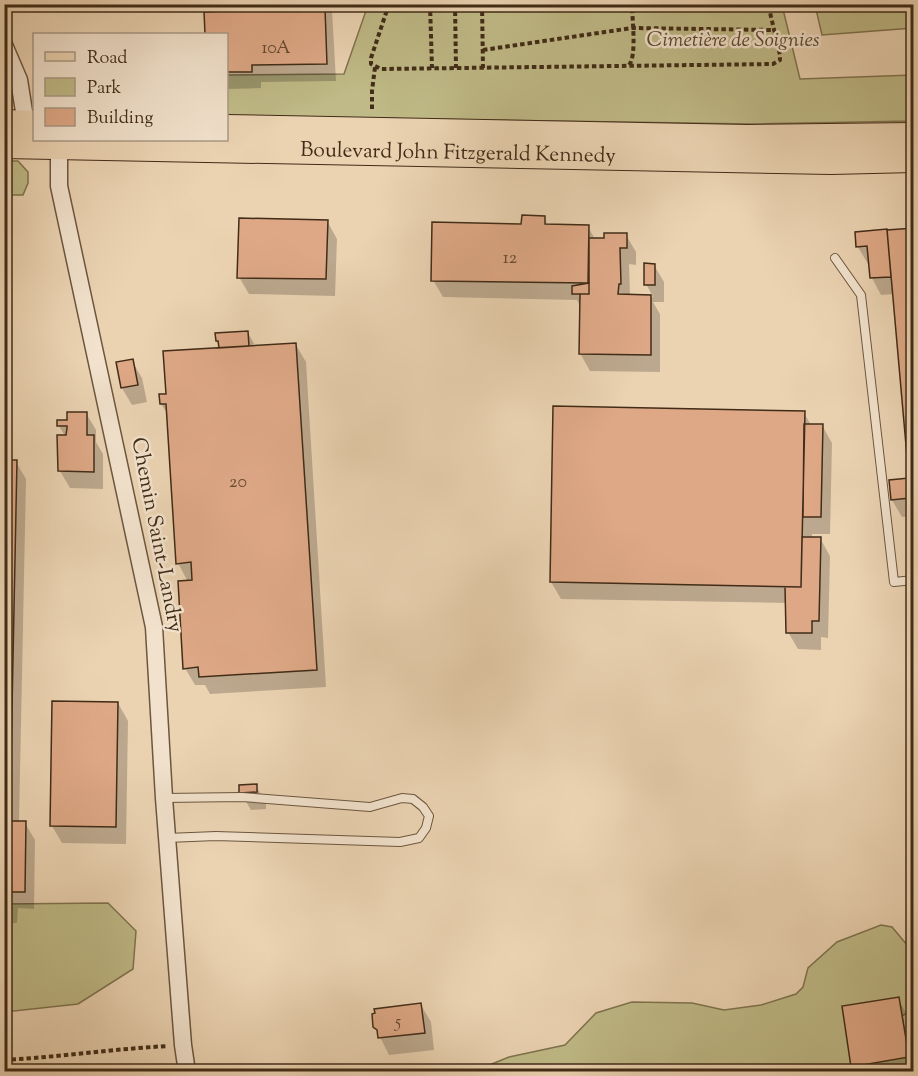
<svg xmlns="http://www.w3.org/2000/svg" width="918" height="1076" viewBox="0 0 918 1076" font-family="'Sorts Mill Goudy',serif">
<rect width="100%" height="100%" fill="#ebd3b2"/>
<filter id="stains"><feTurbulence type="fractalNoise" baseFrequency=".00333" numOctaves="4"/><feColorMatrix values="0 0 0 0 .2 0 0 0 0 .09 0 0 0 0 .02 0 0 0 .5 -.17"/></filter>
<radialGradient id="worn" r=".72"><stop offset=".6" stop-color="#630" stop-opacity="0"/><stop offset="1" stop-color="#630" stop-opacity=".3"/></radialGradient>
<path fill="#bfba87" stroke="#80734f" stroke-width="1.5" d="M 368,5 L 782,5 L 800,79 L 913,75 L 913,121 L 751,124 L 227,116 L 227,75 L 344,74 Z
M 815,5 L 913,5 L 913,28 L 822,35 Z
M 5,161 L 18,161 L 28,172 L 28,183 L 23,195 L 5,195 Z
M 108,903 L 136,931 L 133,969 L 78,1004 L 5,1012 L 4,904 Z
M 881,925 L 892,927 L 913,952 L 913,1009 L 902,1016 L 906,1042 L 913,1042 L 913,1071 L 472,1072 L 509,1057 L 565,1045 L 596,1013 L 632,1002 L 692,1003 L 724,1010 L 761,1005 L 796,994 L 803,987 L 808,968 L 837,942 Z"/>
<path fill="#0003" d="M 224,4 L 360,4 L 360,9 L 332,10 L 336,81 L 261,82 L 261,88 L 226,89 L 226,34 L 206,34 L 206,13 L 224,12 Z
M 544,217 L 548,226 L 588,227 L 595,239 L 626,235 L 636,252 L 636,265 L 629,264 L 630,296 L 653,297 L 646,284 L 654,265 L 664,282 L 664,302 L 653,302 L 660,314 L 660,372 L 590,371 L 580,353 L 581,308 L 577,300 L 443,297 L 433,280 L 523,225 Z
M 327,221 L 337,239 L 335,296 L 249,294 L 239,277 Z
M 914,229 L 913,516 L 902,517 L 892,500 L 910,480 L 894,294 L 881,295 L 872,278 L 870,264 L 868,264 L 858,247 L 856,233 Z
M 248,333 L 256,347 L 296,345 L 306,362 L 326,687 L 210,694 L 205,685 L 195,685 L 185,668 L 188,582 L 178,563 L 169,416 L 161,404 L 167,395 L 221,349 L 217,341 Z
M 132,361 L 142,378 L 147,402 L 132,405 L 122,388 Z
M 86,413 L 96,430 L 96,442 L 103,454 L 103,489 L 70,488 L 60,471 L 65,436 L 59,426 Z
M 804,413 L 811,425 L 822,425 L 832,443 L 830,534 L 812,534 L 812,538 L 820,538 L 830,556 L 828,638 L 821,637 L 821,650 L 798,649 L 788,632 L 787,603 L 561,599 L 551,582 Z
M 4,461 L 16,462 L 26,479 L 19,822 L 25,823 L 35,840 L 34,909 L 18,908 L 17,923 L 4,923 Z
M 118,703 L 128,721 L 126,844 L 62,843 L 52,826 Z
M 256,786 L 266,803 L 266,809 L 251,810 L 241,793 Z
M 898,999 L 908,1016 L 914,1049 L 914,1072 L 856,1072 L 853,1066 Z
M 421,1005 L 431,1022 L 434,1050 L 389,1055 L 375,1027 Z"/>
<path fill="#dea886" stroke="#412c17" stroke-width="1.5" d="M 222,4 L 324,4 L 325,8 L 327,64 L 252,65 L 252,72 L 226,72 L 226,34 L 205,34 L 204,12 L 222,11 Z
M 522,215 L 545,216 L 545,224 L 589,225 L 588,283 L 431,281 L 432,222 L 521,224 Z
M 239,218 L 328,220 L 326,279 L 237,278 Z
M 914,228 L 914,536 L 887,230 Z
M 887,229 L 891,277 L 870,278 L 867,246 L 856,247 L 855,232 Z
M 604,233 L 627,233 L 627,248 L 620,248 L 621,284 L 619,284 L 618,294 L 651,295 L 651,355 L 579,354 L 580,294 L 589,294 L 589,238 L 604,238 Z
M 644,263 L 655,264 L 655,285 L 644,285 Z
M 589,283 L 589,294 L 572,294 L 572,286 Z
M 248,331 L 249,346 L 219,348 L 218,341 L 216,341 L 215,333 Z
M 296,343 L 317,670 L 199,677 L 198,667 L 183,669 L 178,581 L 192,580 L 191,562 L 176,564 L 166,404 L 160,404 L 159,394 L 166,394 L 163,351 Z
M 133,359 L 138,385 L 121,388 L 116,362 Z
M 553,406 L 805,411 L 801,587 L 550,582 Z
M 67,412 L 87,412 L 87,435 L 94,435 L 94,472 L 58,471 L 57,435 L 66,435 L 67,428 L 67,426 L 57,426 L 57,420 L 67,420 Z
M 804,424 L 823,424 L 821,517 L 803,517 Z
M 4,460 L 17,460 L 8,906 L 4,906 Z
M 909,478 L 910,498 L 891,500 L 889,480 Z
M 802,537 L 821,537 L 819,621 L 812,621 L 812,633 L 786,633 L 785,587 L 801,587 Z
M 52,701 L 118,702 L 116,827 L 50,826 Z
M 257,784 L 257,792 L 239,793 L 239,785 Z
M 10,821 L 26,821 L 25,892 L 9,892 Z
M 899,997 L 909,1057 L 851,1067 L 842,1006 Z
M 421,1003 L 425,1033 L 378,1038 L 377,1030 L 373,1027 L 372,1014 L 375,1013 L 374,1009 Z"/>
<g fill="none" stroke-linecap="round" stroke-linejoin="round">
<g stroke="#6c563e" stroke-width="10">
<path id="service" d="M 835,258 L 861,295 L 894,582 L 914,580
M 164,798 L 242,797 L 370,807 L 402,798 L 413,799 L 423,807 L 429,816 L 426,828 L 419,838 L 400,842 L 216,836 L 167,838"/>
</g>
<g stroke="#6c563e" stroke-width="19">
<path id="minor" d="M 4,45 L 19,80 L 26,124
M 59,146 L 59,186 L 154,627 L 164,798 L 183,1045 L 187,1072"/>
</g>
<g stroke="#412c17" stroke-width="28">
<g id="primary">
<path d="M 4,123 L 34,124"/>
<path d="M 226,128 L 748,138 L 914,136"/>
<path id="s1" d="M 4,145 L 831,161 L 914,159"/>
</g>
</g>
<path stroke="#412c17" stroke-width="4" stroke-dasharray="4.5 3" stroke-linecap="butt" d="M 389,4 L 371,58 L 371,64 L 381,69 L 773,64 L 780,60 L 780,55 L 768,4
M 430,4 L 432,68
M 455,4 L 456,68
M 482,4 L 483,68
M 632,6 L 690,4
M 483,50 L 632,28 L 774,30
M 629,65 C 637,56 632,18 632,4
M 372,109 L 372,91 L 375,67
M 4,1060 C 59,1057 113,1049 168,1046"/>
<use href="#service" stroke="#f2e2cd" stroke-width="8"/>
<use href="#minor" stroke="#f2e2cd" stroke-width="16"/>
<use href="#primary" stroke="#ebd3b2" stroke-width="26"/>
</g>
<g text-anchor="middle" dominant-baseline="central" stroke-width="5" stroke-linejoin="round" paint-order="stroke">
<g font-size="18" fill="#684b33">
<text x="276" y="49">10A</text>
<text x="510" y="259">12</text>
<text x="238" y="483">20</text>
<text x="398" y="1023">5</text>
</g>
<g font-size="21" font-style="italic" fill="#5a482d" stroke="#f2e2cd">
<text x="733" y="41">Cimetière de Soignies</text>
</g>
<g font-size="21" fill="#412c17" stroke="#f2e2cd">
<text stroke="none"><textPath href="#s1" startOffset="454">Boulevard John Fitzgerald Kennedy</textPath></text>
<text transform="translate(156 535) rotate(79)">Chemin Saint-Landry</text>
</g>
</g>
<rect width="918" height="1076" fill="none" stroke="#ebd3b2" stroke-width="24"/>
<rect x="6" y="6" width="906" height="1064" fill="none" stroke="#412c17" stroke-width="3"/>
<rect x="12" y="12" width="894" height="1052" fill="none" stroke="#412c17" stroke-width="1.5"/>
<rect x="33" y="33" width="195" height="108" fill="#f2e2cd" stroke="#ab9984" stroke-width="1.5"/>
<rect x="45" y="52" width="30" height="9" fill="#ebd3b2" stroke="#ab9984" stroke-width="1.5"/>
<text x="87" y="63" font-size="18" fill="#412c17">Road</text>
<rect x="45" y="78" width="30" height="18" fill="#bfba87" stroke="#ab9984" stroke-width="1.5"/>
<text x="87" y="93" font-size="18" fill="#412c17">Park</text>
<rect x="45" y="108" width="30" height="18" fill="#dea886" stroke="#ab9984" stroke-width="1.5"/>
<text x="87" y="123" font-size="18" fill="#412c17">Building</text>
<rect width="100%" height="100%" filter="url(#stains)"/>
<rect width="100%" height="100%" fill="url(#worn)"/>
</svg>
